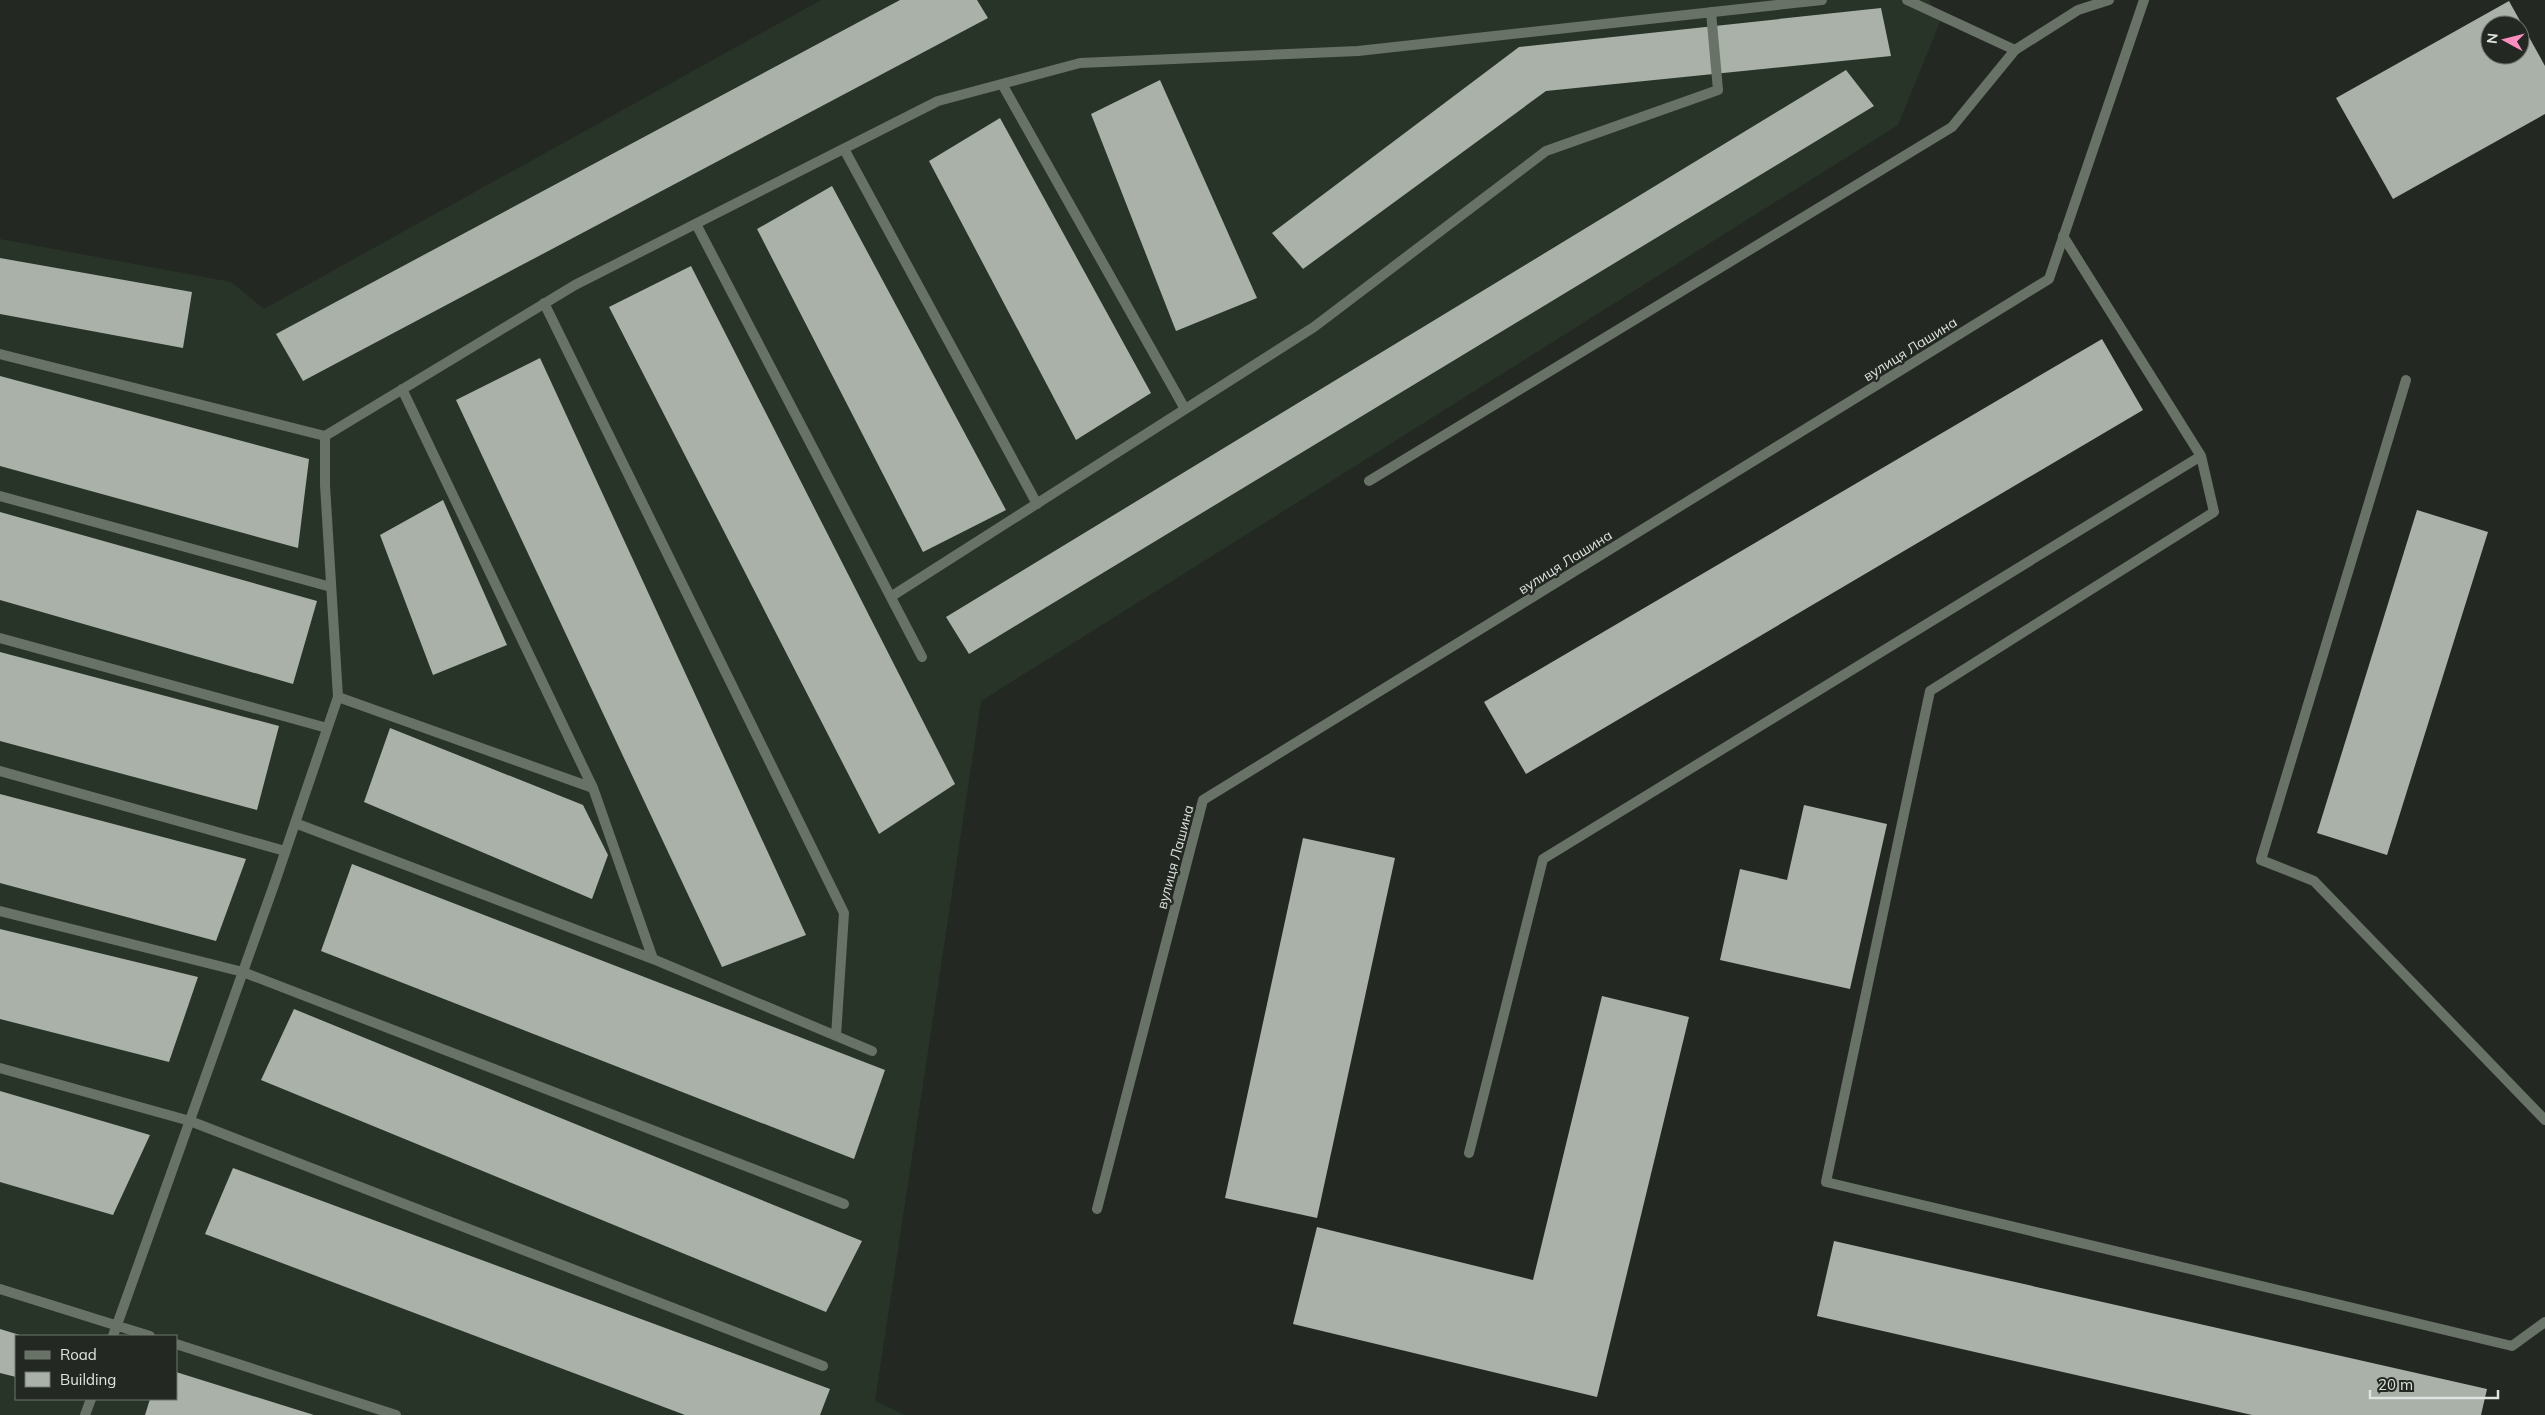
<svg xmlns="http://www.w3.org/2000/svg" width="2545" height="1415" viewBox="0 0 2545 1415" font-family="Mulish,sans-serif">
<rect width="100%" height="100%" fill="#232922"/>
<path fill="#293428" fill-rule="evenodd" d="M 821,0 L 1929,0 L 1940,22 L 1898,125 L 981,701 L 875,1401 L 905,1415 L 0,1415 L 0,239 L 231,282 L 264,309 ZM 16,1336 L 176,1336 L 176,1399 L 16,1399 Z"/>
<path fill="#a9b1a8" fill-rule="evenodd" d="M 900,0 L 977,0 L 988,18 L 303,381 L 276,334 Z
M 2509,1 L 2545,66 L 2545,114 L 2393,199 L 2336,98 ZM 2490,25 L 2520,25 L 2520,55 L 2490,55 Z
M 1881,8 L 1891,56 L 1546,91 L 1303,269 L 1272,233 L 1519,47 Z
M 1846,70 L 1874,106 L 969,654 L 946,617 Z
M 1160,80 L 1257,298 L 1176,331 L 1091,114 Z
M 1000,118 L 1151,393 L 1076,440 L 929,161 Z
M 832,186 L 1006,510 L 923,552 L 757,229 Z
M 0,258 L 192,292 L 183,348 L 0,314 Z
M 691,266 L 955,784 L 879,834 L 609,307 Z
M 2102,339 L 2143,410 L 1526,774 L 1484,702 Z
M 540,358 L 806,935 L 722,967 L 456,400 Z
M 0,376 L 309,459 L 298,548 L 0,466 Z
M 443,500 L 507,645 L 433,675 L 380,535 Z
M 2417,510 L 2488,532 L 2387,855 L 2317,833 Z
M 0,512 L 317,601 L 293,684 L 0,600 Z
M 0,652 L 279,726 L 257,810 L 0,741 Z
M 390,728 L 583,805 L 608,855 L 592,899 L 364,802 Z
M 0,794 L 246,859 L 216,941 L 0,883 Z
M 1804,805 L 1887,824 L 1850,989 L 1720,960 L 1740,869 L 1787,880 Z
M 1303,838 L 1395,858 L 1317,1218 L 1225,1198 Z
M 352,864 L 885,1070 L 854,1159 L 321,951 Z
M 0,929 L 198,977 L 169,1062 L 0,1019 Z
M 1602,996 L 1689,1017 L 1597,1397 L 1293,1324 L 1317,1227 L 1533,1280 Z
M 294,1009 L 862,1241 L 826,1312 L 261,1080 Z
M 0,1091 L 150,1135 L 113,1215 L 0,1182 Z
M 233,1168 L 830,1389 L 820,1415 L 685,1415 L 205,1234 Z
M 1834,1241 L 2487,1389 L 2481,1415 L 2252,1415 L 1817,1316 Z
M 0,1329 L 23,1336 L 16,1336 L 16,1377 L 0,1373 Z
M 176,1372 L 314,1415 L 145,1415 L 150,1399 L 176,1399 Z"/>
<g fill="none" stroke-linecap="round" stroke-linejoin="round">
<path stroke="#687266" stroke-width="10" d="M 1907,0 L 2015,50
M 1002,84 L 1185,409
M 844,149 L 1037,504
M 696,224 L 922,657
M 544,303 L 844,913 L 836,1036
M 0,354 L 325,436 L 575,285 L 938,101 L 1080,63 L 1358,51 L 1822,0
M 2406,380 L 2261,860 L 2314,881 L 2545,1120
M 402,389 L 593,788 L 653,959
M 2201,456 L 2214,512 L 1930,691 L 1826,1182 L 2512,1346 L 2545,1322
M 1369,481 L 1952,127 L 2015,50 L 2078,10 L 2109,0
M 0,496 L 331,587
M 892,596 L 1314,327 L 1546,151 L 1718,90 L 1711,12
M 0,638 L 327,728
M 338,697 L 593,788
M 0,771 L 285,851
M 295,823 L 653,959 L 872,1051
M 0,911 L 243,972 L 844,1204
M 0,1068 L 190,1121 L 823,1366
M 1469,1153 L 1543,859 L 2201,456 L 2063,236
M 0,1289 L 150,1336
M 113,1336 L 275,882 L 338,697 L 325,485 L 325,436
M 176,1344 L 396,1415
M 85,1415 L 91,1399"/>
<path stroke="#687266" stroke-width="10" d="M 1097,1209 L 1203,800 L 2049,279 L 2144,0"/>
</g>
<g text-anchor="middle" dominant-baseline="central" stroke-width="5" stroke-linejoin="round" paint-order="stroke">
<g font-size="14" fill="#e0e4e0" stroke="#232922">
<text transform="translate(1910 349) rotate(-32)">вулиця Лашина</text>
<text transform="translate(1565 562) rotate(-32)">вулиця Лашина</text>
<text transform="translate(1175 857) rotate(-75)">вулиця Лашина</text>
</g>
</g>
<rect x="15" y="1335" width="162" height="65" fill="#232922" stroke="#6f746e"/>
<rect x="25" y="1351" width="25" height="8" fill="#687266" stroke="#6f746e"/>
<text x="60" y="1360" font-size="15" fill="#e0e4e0">Road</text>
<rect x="25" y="1372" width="25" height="15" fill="#a9b1a8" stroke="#6f746e"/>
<text x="60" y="1385" font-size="15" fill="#e0e4e0">Building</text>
<g transform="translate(2505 40) rotate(277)"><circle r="24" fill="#232922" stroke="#6f746e"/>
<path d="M0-4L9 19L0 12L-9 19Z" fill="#fd8ec0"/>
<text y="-8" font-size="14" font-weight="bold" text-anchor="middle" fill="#e0e4e0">N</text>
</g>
<path d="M2370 1390v8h128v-8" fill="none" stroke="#e0e4e0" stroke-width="2.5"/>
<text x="2378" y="1390" font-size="15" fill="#e0e4e0" stroke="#232922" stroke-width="4" paint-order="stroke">20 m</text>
</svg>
